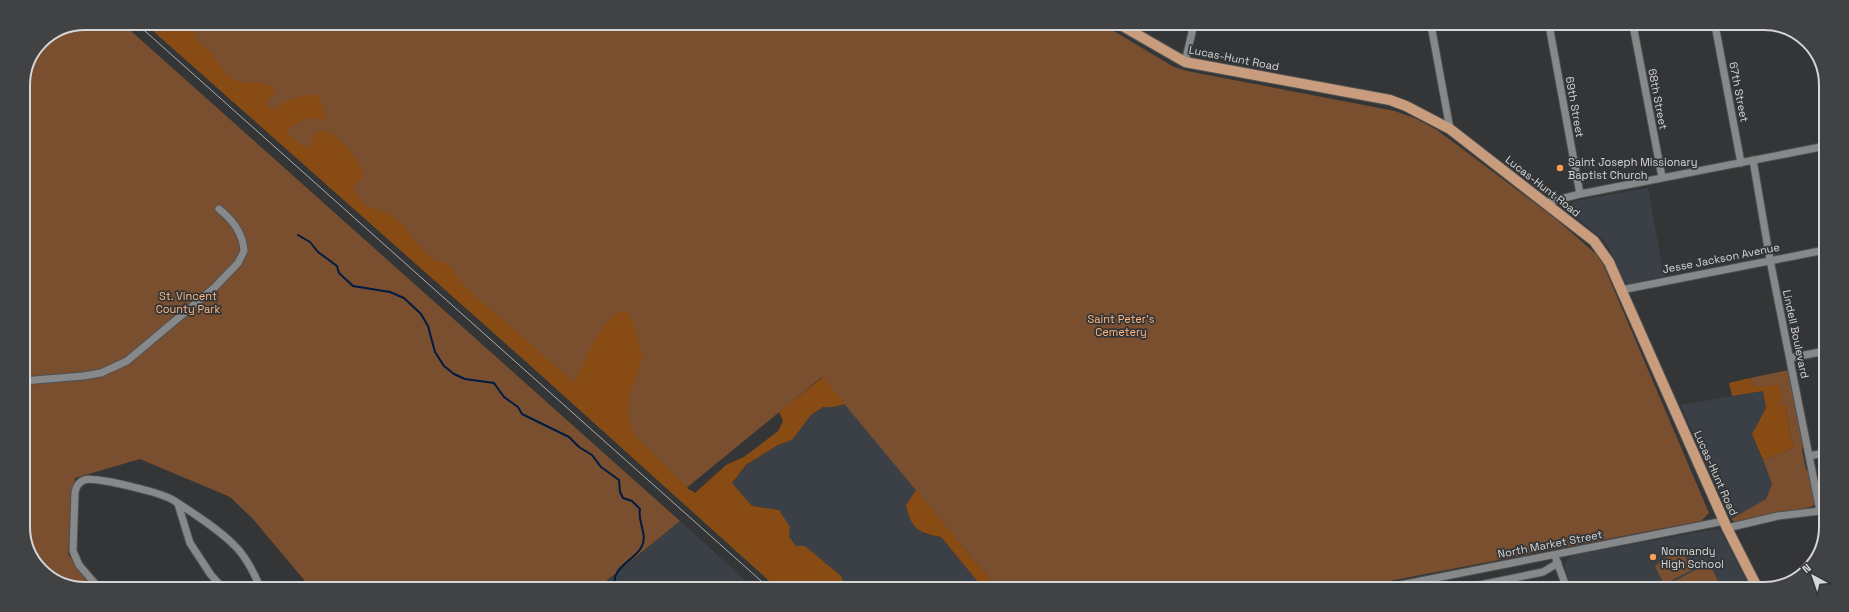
<svg xmlns="http://www.w3.org/2000/svg" width="1849" height="612" viewBox="0 0 1849 612" font-family="'Space Grotesk',sans-serif">
<rect width="100%" height="100%" fill="#333537"/>
<path fill="#3b4047" d="M 1648,188 L 1664,276 L 1628,284 L 1625,282 L 1608,246 L 1604,240 L 1572,214 L 1571,205 L 1574,202 L 1580,200 Z
M 1763,391 L 1766,408 L 1752,434 L 1772,484 L 1766,499 L 1731,519 L 1681,405 Z
M 845,404 L 916,490 L 906,505 L 923,534 L 941,537 L 983,588 L 845,588 L 841,576 L 805,546 L 796,546 L 788,537 L 779,510 L 752,506 L 732,483 L 746,466 L 778,445 L 792,440 L 811,415 L 823,407 L 834,407 Z
M 680,521 L 754,588 L 605,588 L 603,585 Z
M 1716,529 L 1721,531 L 1751,589 L 1572,589 L 1564,565 L 1568,559 L 1575,555 Z"/>
<path fill="#794f2f" d="M 85,23 L 122,23 L 680,521 L 599,587 L 310,587 L 253,519 L 230,497 L 140,459 L 75,478 L 68,554 L 94,587 L 69,587 L 36,565 L 23,531 L 23,85 L 41,41 Z
M 154,23 L 1102,24 L 1174,67 L 1187,71 L 1395,111 L 1417,119 L 1437,130 L 1556,219 L 1596,254 L 1603,264 L 1709,513 L 1701,521 L 1353,588 L 997,588 L 822,377 L 684,490 Z
M 1789,370 L 1804,442 L 1802,450 L 1806,470 L 1809,470 L 1816,504 L 1810,507 L 1735,522 L 1731,519 L 1766,499 L 1772,484 L 1763,460 L 1795,447 L 1790,435 L 1786,406 L 1777,404 L 1781,397 L 1755,387 L 1750,378 Z
M 1683,552 L 1692,570 L 1664,584 L 1655,566 L 1669,555 Z
M 1709,563 L 1722,589 L 1659,589 Z"/>
<path fill="#884b13" d="M 144,23 L 192,23 L 192,29 L 197,40 L 211,52 L 226,74 L 238,82 L 261,83 L 274,87 L 275,92 L 267,101 L 267,106 L 272,110 C 287,100 300,93 319,95 L 326,120 L 306,118 L 289,128 L 288,135 L 308,149 L 314,136 L 319,131 C 322,131 326,131 328,132 C 341,137 361,163 364,176 L 352,188 L 365,205 L 391,215 L 404,226 L 413,239 L 433,260 L 447,263 L 467,289 L 574,382 C 588,357 595,328 620,311 L 628,313 L 634,325 L 643,356 L 629,397 L 628,414 L 635,436 L 687,488 L 695,493 L 726,465 L 744,457 L 778,431 L 783,421 L 779,412 L 823,377 L 845,404 L 834,407 L 823,407 L 811,415 L 792,440 L 778,445 L 746,465 L 732,483 L 752,506 L 779,510 L 790,527 L 789,537 L 796,546 L 805,546 L 841,576 L 846,587 L 777,588 L 523,359 Z
M 1750,378 L 1755,387 L 1780,385 L 1781,397 L 1778,404 L 1786,406 L 1790,435 L 1795,447 L 1763,460 L 1752,434 L 1766,408 L 1763,391 L 1732,396 L 1729,383 Z
M 916,490 L 997,588 L 983,588 L 941,537 C 919,533 911,529 906,505 Z"/>
<g fill="none" stroke-linecap="round" stroke-linejoin="round">
<path stroke="#001b43" stroke-width="2" d="M 298,235 L 310,242 L 318,252 L 337,266 L 339,273 L 353,286 L 390,292 L 404,298 L 421,314 L 428,326 L 435,352 L 444,366 L 454,374 L 465,379 L 494,383 L 504,397 L 518,407 L 522,414 L 569,437 L 579,447 L 592,455 L 601,467 L 619,480 L 620,492 L 623,498 L 632,501 L 640,509 C 637,523 649,535 641,548 C 632,562 610,568 615,588"/>
<g stroke="#4f5152" stroke-width="9">
<path id="minor" d="M 1431,25 L 1450,129
M 1549,25 L 1580,194
M 1633,25 L 1662,177
M 1715,25 L 1741,163
M 1185,62 L 1194,24
M 1822,70 L 1826,93
M 1753,160 L 1770,260 L 1820,511
M 1545,203 L 1580,194 L 1826,146
M 1621,290 L 1825,250
M 1790,358 L 1825,351
M 23,381 L 83,376 L 101,373 L 127,361 L 214,288 L 238,263 L 244,251 C 243,233 233,220 219,209
M 1809,456 L 1824,453
M 178,504 L 190,543 L 211,575 L 222,587
M 1727,528 L 1778,516 L 1820,511
M 1556,559 L 1567,589
M 98,587 L 79,565 L 73,551 L 75,492 C 76,487 79,482 84,480 C 95,476 162,493 173,500 C 193,513 217,528 234,545 C 246,556 254,573 260,587
M 1380,589 L 1724,521
M 1460,589 L 1543,572 L 1558,563"/>
</g>
<g stroke="#4f5152" stroke-width="12">
<path id="major" d="M 1119,24 L 1185,62 L 1390,100 L 1406,106 L 1450,129 L 1594,241 L 1609,262 L 1727,528 L 1758,589"/>
</g>
<use href="#minor" stroke="#86888a" stroke-width="7"/>
<use href="#major" stroke="#c89c7c" stroke-width="10"/>
<path stroke="#abadaf" stroke-width="1" d="M 136,23 L 769,588"/>
</g>
<g fill="#fc9d52" stroke="#333537" stroke-width="1.5">
<circle cx="1560" cy="168" r="4"/>
<circle cx="1653" cy="557" r="4"/>
</g>
<g text-anchor="middle" dominant-baseline="central" stroke-width="3.5" stroke-linejoin="round" paint-order="stroke">
<g font-size="11" fill="#d5d6d8" stroke="#333537">
<text transform="translate(1234 58) rotate(11)">Lucas-Hunt Road</text>
<text transform="translate(1739 92) rotate(79)">67th Street</text>
<text transform="translate(1658 99) rotate(79)">68th Street</text>
<text transform="translate(1575 107) rotate(80)">69th Street</text>
<text transform="translate(1543 186) rotate(38)">Lucas-Hunt Road</text>
<text transform="translate(1721 258) rotate(-11)">Jesse Jackson Avenue</text>
<text transform="translate(1796 334) rotate(78)">Lindell Boulevard</text>
<text transform="translate(1716 473) rotate(66)">Lucas-Hunt Road</text>
<text transform="translate(1550 544) rotate(-11)">North Market Street</text>
</g>
<g font-size="11" fill="#d5d6d8" stroke="#333537" text-anchor="start">
<text x="1568" y="162">Saint Joseph Missionary<tspan x="1568" dy="13">Baptist Church</tspan></text>
<text x="1661" y="551">Normandy<tspan x="1661" dy="13">High School</tspan></text>
</g>
<g font-size="11" fill="#feb681" stroke="#333537">
<text x="188" y="296">St. Vincent<tspan x="188" dy="13">County Park</tspan></text>
<text x="1121" y="319">Saint Peter's<tspan x="1121" dy="13">Cemetery</tspan></text>
</g>
</g>
<path d="M0 0H1849V612H0ZM85 30H1764A55 55 0 0 1 1819 85V527A55 55 0 0 1 1764 582H85A55 55 0 0 1 30 527V85A55 55 0 0 1 85 30Z" fill="#404244" fill-rule="evenodd"/>
<path fill="none" stroke="#d5d6d8" stroke-width="2" d="M85 30H1764A55 55 0 0 1 1819 85V527A55 55 0 0 1 1764 582H85A55 55 0 0 1 30 527V85A55 55 0 0 1 85 30Z"/>
<g transform="translate(1813 576) rotate(320)" stroke="#333537" stroke-width="3" paint-order="stroke">
<path d="M0-3L7 15L0 10L-7 15Z" fill="#d5d6d8"/>
<text y="-6" font-size="11" font-weight="bold" text-anchor="middle" fill="#d5d6d8">N</text>
</g>
</svg>
